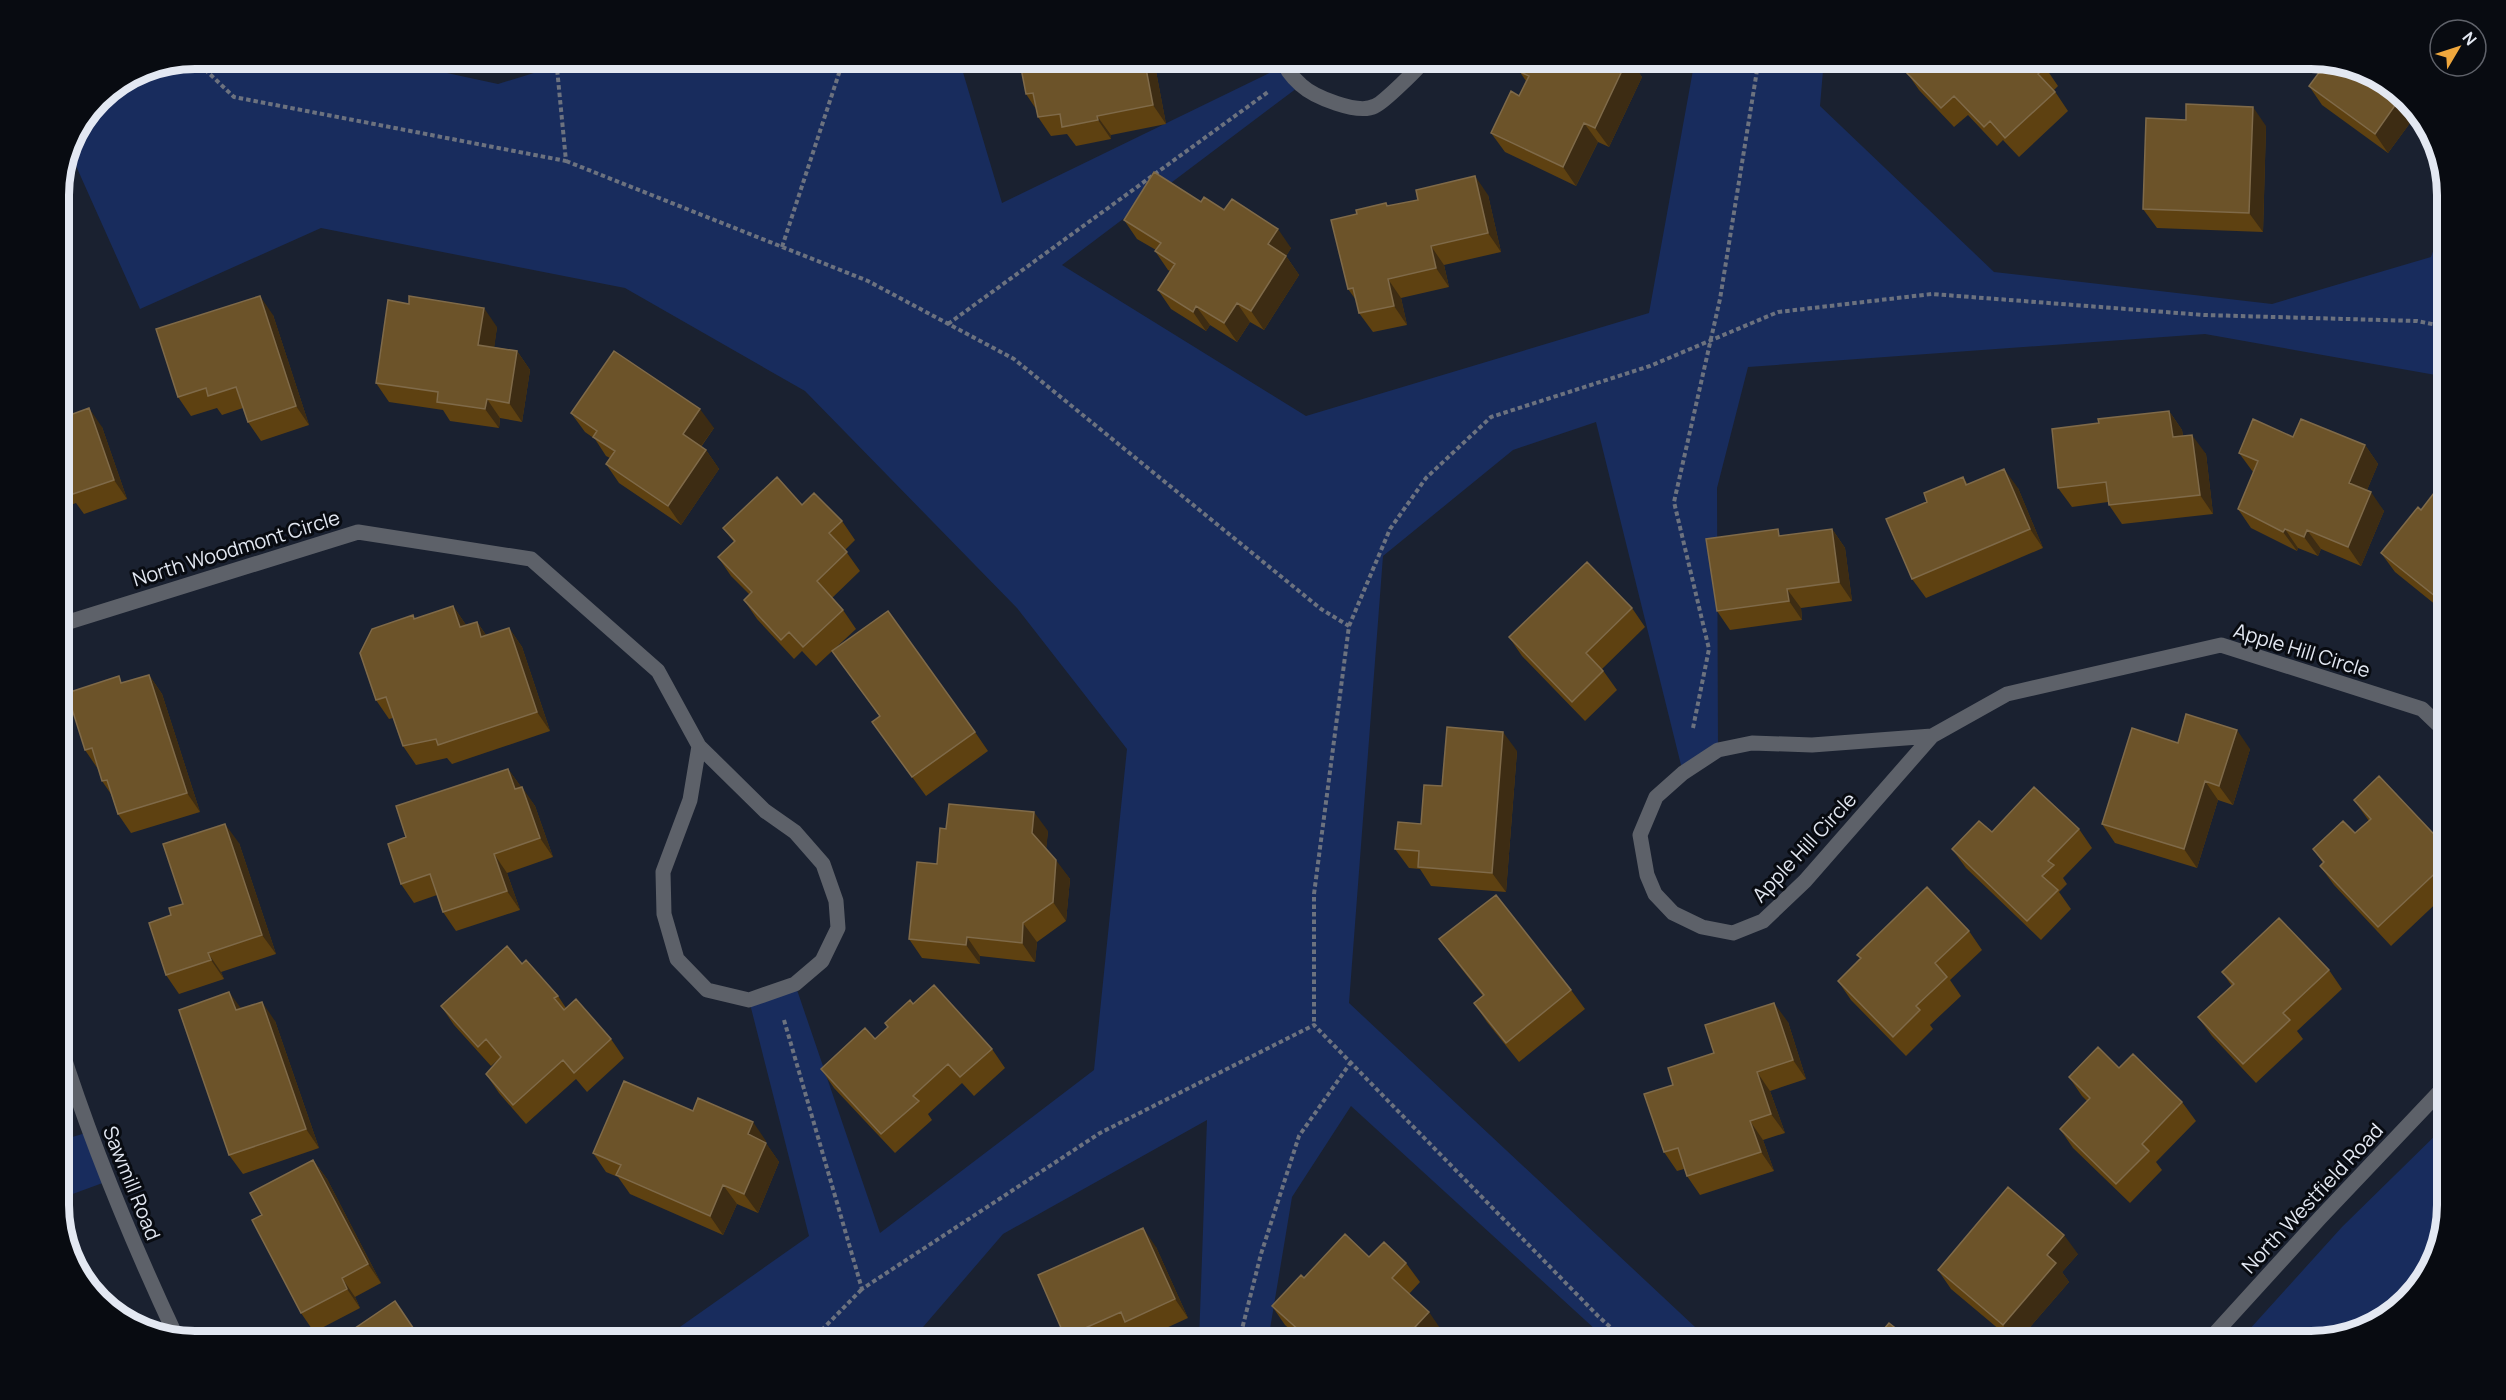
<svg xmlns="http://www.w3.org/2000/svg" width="2506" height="1400" viewBox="0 0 2506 1400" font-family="Manrope,sans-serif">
<rect width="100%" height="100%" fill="#1a2130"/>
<path fill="#182c5d" d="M 195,59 L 382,59 L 498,84 L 579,59 L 959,59 L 1002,203 L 1284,66 L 1301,85 L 1062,265 L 1306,416 L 1649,313 L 1695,59 L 1824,59 L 1820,106 L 1994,272 L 2272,304 L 2431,257 L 2447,213 L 2447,377 L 2205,334 L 1748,367 L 1717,488 L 1718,750 L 1683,773 L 1596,422 L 1513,450 L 1383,556 L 1349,1003 L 1710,1341 L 1608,1341 L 1351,1106 L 1292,1197 L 1268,1341 L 1199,1341 L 1207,1120 L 1003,1234 L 911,1341 L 660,1341 L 809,1236 L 749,1000 L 795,984 L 880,1233 L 1094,1070 L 1127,749 L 1017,608 L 805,391 L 625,288 L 321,228 L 140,309 L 68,148 L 69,143 L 99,98 L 143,69 Z
M 2447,1124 L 2447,1205 L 2429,1273 L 2379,1323 L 2311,1341 L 2239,1341 L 2342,1227 Z
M 89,1132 L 108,1181 L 59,1199 L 59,1141 Z"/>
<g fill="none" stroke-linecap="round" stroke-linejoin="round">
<path stroke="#6c727f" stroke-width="4" stroke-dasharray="4.5 3" stroke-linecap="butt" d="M 194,59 L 234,97 L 566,161 L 556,58
M 566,161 L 868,281 L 1014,359 L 1321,609 L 1349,626 L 1314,894 L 1314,1025
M 782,247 L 844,58
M 948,324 L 1268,92
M 1349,626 L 1390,529 L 1426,478 L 1491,417 L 1650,366 L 1778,312 L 1932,294 L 2204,315 L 2417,321 L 2447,327
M 1693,728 L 1709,649 L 1674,502 L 1720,299 L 1759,58
M 784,1020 L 862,1289 L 1100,1133 L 1314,1025 L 1598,1316 L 1626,1341
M 811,1341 L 862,1289
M 1239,1341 L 1261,1254 L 1299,1136 L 1351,1062"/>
<path stroke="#5d6169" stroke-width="15" d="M 1282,58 C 1285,68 1293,78 1301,85 C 1314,97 1358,115 1375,106 C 1383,103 1421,66 1426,58
M 59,625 L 358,532 L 531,559 L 658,671 L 699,746
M 1932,736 L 1805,881 L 1763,921 L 1733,933 L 1702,927 L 1673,913 L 1655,894 L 1647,875 L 1640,835 L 1656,797 L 1683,773 L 1718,750 L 1752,743 L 1812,745 Z
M 1932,736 L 2007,694 L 2221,645 L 2422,709 L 2447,733
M 699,746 L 765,811 L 795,832 L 823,864 L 836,901 L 838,928 L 822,961 L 795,984 L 749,1000 L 707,990 L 677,959 L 664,914 L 663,872 L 690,800 Z
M 59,1042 C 91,1143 131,1240 176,1336
M 2208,1341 L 2320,1218 L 2447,1084"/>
</g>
<path fill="#5e4111" d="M 1019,58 L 1150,58 L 1155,66 L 1166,124 L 1111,135 L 1111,139 L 1076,146 L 1067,134 L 1051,136 L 1038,117 L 1036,109 L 1026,94 Z
M 1628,58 L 1642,77 L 1609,147 L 1598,142 L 1576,186 L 1505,152 L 1491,133 L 1519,96 L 1526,81 L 1520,72 Z
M 1892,58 L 2037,58 L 2045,67 L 2058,86 L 2054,90 L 2068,111 L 2019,157 L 2003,140 L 1997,146 L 1968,115 L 1954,127 L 1919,90 L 1910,77 Z
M 2309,86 L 2402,112 L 2410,123 L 2388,153 L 2322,105 Z
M 2266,126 L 2263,232 L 2157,228 L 2143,209 Z
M 1488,195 L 1501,252 L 1444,265 L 1449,287 L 1401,298 L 1407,325 L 1373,332 L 1359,313 L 1356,300 L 1348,289 L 1357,214 L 1386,203 L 1388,206 Z
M 1201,202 L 1224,210 L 1291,248 L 1286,256 L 1299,275 L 1264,330 L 1250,322 L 1237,342 L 1210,325 L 1206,331 L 1171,309 L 1158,290 L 1170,271 L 1168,270 L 1155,251 L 1156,250 L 1137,239 L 1124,220 Z
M 59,255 L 70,284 L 59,288 Z
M 273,315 L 309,425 L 261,441 L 248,422 L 243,408 L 222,415 L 217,408 L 191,416 L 178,397 Z
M 497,327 L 494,347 L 517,351 L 530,370 L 522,422 L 500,418 L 499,428 L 450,421 L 443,410 L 389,402 L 376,383 Z
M 2169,411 L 2182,430 L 2183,436 L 2206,454 L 2213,514 L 2122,524 L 2109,505 L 2108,502 L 2072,507 L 2058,488 L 2099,423 Z
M 571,413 L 714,428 L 701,447 L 706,450 L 719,469 L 681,525 L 619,483 L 606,464 L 610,458 L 606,456 L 595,439 L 585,432 Z
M 59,419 L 102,427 L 127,499 L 84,514 L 76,503 L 62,508 L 66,519 L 59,521 Z
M 2293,437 L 2365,445 L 2378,464 L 2367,490 L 2384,511 L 2361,566 L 2321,549 L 2318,556 L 2298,548 L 2297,551 L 2251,528 L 2238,509 L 2253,472 L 2239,453 Z
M 2447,476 L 2447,614 L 2395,572 L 2381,553 L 2421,510 Z
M 1963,477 L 1968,485 L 2018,488 L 2043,548 L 1926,598 L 1912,579 L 1927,502 Z
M 802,505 L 842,521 L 855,540 L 845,550 L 860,571 L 832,598 L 843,610 L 856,629 L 816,666 L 802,651 L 794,659 L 757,619 L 744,600 L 750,595 L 731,576 L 718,557 L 734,542 L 723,528 Z
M 1832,529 L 1845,548 L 1852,601 L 1801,608 L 1802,620 L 1730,630 L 1717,611 L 1783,536 Z
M 453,606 L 466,625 L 477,622 L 486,635 L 509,628 L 522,647 L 550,731 L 452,764 L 447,758 L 416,765 L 403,746 L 393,718 L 389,719 L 376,700 L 413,615 L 415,619 Z
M 1632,608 L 1645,627 L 1602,669 L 1617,690 L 1585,721 L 1522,656 L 1509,637 Z
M 832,651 L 975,732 L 988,751 L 926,796 L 872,722 L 880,717 Z
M 149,675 L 162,694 L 200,812 L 131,833 L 118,814 L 111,794 L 102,781 L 98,769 L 85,750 L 123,683 Z
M 2178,743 L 2250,749 L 2233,805 L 2218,800 L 2197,868 L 2115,843 L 2102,824 Z
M 1517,751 L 1506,892 L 1431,886 L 1420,869 L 1409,868 L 1395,849 L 1421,824 L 1442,786 Z
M 508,769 L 535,806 L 553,857 L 507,873 L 520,910 L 456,931 L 443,912 L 437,895 L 414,903 L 401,884 L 406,837 Z
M 2354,800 L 2447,848 L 2447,893 L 2391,946 L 2334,885 L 2320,866 L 2323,863 L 2313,849 L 2355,833 L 2369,821 Z
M 2079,829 L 2092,848 L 2063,878 L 2067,884 L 2059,892 L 2071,909 L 2041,940 L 1966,868 L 1952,849 L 1992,832 Z
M 1048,831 L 1046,849 L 1070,879 L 1066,921 L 1037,942 L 1035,962 L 980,956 L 980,964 L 922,958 L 909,939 L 937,864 Z
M 239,843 L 276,954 L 221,972 L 224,979 L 179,994 L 166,975 L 171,915 L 183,904 Z
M 1969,931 L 1982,950 L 1950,980 L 1961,996 L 1930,1025 L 1933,1029 L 1906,1056 L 1851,1000 L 1838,981 L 1860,959 L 1857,955 Z
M 1439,939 L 1571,990 L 1585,1009 L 1519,1062 L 1487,1022 L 1474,1003 L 1483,996 L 1453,958 Z
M 522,964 L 558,996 L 566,1008 L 611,1039 L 624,1058 L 587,1092 L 576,1079 L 526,1124 L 499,1093 L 486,1074 L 500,1058 L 491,1066 L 454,1025 L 441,1006 Z
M 2329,970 L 2342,989 L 2297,1031 L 2303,1039 L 2256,1083 L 2212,1036 L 2198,1017 L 2232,986 L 2222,972 Z
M 913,1004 L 992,1049 L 1005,1068 L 974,1096 L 962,1083 L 928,1114 L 932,1120 L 895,1153 L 834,1088 L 821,1069 L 875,1039 Z
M 241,1009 L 275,1021 L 319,1148 L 243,1174 L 229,1155 Z
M 1788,1022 L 1806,1079 L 1770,1091 L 1785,1133 L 1763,1140 L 1774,1171 L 1700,1195 L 1687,1176 L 1684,1169 L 1677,1171 L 1664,1152 L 1673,1085 L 1714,1053 Z
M 2119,1068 L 2182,1102 L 2196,1121 L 2156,1162 L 2162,1170 L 2130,1203 L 2073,1148 L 2060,1129 L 2087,1101 L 2082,1096 L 2069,1077 Z
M 693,1111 L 766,1141 L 765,1142 L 779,1162 L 758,1213 L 737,1204 L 723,1235 L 630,1194 L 618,1177 L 606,1172 L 593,1153 Z
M 313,1160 L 327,1179 L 381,1283 L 355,1297 L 360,1308 L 314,1332 L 301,1313 L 262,1215 Z
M 1156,1247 L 1188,1318 L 1138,1341 L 1132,1331 L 1110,1341 L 1069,1341 L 1065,1337 Z
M 2078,1254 L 2062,1272 L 2069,1282 L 2018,1341 L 2013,1341 L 1951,1289 L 1938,1270 Z
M 1369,1257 L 1406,1263 L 1420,1282 L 1409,1294 L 1442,1331 L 1433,1341 L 1303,1341 L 1285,1325 L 1272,1306 L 1304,1278 Z"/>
<path fill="#3d2c13" d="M 1144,58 L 1150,58 L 1155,66 L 1166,124 L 1153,105 Z
M 1628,58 L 1642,77 L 1609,147 L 1595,128 Z
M 2391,89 L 2407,105 L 2402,112 L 2410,123 L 2388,153 L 2375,134 L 2386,96 Z
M 2253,107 L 2266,126 L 2263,232 L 2249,213 Z
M 1097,116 L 1111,135 L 1111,139 L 1098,120 Z
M 1584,123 L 1598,142 L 1576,186 L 1563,167 Z
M 1475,176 L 1488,195 L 1501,252 L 1488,233 Z
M 1278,229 L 1291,248 L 1286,256 L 1299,275 L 1264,330 L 1251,311 L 1268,244 Z
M 1431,246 L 1444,265 L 1449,287 L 1436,268 Z
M 59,255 L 59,256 L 70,284 L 59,267 Z
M 1388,279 L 1401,298 L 1407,325 L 1394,306 Z
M 260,296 L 273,315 L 309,425 L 296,406 Z
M 1237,303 L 1250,322 L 1237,342 L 1224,323 Z
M 1196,306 L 1210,325 L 1206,331 L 1193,312 Z
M 484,308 L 497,327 L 492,364 L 478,345 Z
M 517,351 L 530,370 L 522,422 L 509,403 Z
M 487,399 L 500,418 L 499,428 L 485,409 Z
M 89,408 L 102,427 L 127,499 L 114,480 Z
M 700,409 L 714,428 L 696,453 L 683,434 Z
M 2169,411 L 2182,430 L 2186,456 L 2173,437 Z
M 2192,435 L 2206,454 L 2213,514 L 2200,495 Z
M 2365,445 L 2378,464 L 2362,502 L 2349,483 Z
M 706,450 L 719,469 L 681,525 L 668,506 Z
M 2004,469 L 2018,488 L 2043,548 L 2030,529 Z
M 2371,492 L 2384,511 L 2361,566 L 2348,547 Z
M 59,504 L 62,508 L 66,519 L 59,509 Z
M 1832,529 L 1845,548 L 1852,601 L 1839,582 Z
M 2285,529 L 2298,548 L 2297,551 L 2283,532 Z
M 2307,530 L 2321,549 L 2318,556 L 2304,537 Z
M 1787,589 L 1801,608 L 1802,620 L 1789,601 Z
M 453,606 L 466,625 L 460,627 Z
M 477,622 L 490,641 L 481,637 Z
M 509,628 L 522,647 L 550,731 L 537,712 Z
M 149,675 L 162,694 L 200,812 L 187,793 Z
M 2237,730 L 2250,749 L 2233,805 L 2219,786 Z
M 1503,732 L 1517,751 L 1506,892 L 1492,873 Z
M 508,769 L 522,788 L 515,789 Z
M 2205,781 L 2218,800 L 2197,868 L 2184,849 Z
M 522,787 L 535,806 L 553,857 L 540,838 Z
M 1034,812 L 1048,831 L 1046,852 L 1032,833 Z
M 225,824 L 239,843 L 276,954 L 262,935 Z
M 494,854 L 507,873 L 520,910 L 507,891 Z
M 1056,860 L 1070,879 L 1066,921 L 1053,902 Z
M 1023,923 L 1037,942 L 1035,962 L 1022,943 Z
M 967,937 L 980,956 L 980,964 L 966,945 Z
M 208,953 L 221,972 L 224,979 L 211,960 Z
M 229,992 L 243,1011 L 236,1010 Z
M 262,1002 L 275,1021 L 319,1148 L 306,1129 Z
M 1774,1003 L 1788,1022 L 1806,1079 L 1793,1060 Z
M 1757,1072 L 1770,1091 L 1785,1133 L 1771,1114 Z
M 1750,1121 L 1763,1140 L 1774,1171 L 1761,1152 Z
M 753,1122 L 766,1141 L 761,1153 L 748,1134 Z
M 766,1143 L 779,1162 L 758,1213 L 744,1194 Z
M 313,1160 L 327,1179 L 381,1283 L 368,1264 Z
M 723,1185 L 737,1204 L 723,1235 L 710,1216 Z
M 1143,1228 L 1156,1247 L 1188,1318 L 1175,1299 Z
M 2064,1235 L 2078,1254 L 2062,1272 L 2069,1282 L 2018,1341 L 2014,1341 L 2003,1325 L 2047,1255 Z
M 342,1278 L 355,1297 L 360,1308 L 347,1289 Z
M 1429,1312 L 1442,1331 L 1433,1341 L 1402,1341 Z"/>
<path fill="#6c5329" stroke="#7f6a49" stroke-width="1.5" d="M 1019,58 L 1144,58 L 1153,105 L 1097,116 L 1098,120 L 1062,127 L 1060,114 L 1038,117 L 1033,93 L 1026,94 Z
M 1527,58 L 1628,58 L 1595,128 L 1584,123 L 1563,167 L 1491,133 L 1511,91 L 1519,96 L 1529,76 L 1520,72 Z
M 1918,58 L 2037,58 L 2045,67 L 2038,74 L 2055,92 L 2005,138 L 1990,121 L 1984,127 L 1954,96 L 1941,108 L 1905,71 Z
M 2326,63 L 2379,77 L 2391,89 L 2386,96 L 2396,104 L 2375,134 L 2309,86 Z
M 2186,104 L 2253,107 L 2249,213 L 2143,209 L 2146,118 L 2186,120 Z
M 1154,172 L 1201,202 L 1204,197 L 1224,210 L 1232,199 L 1278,229 L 1268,244 L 1286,256 L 1251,311 L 1237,303 L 1224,323 L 1196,306 L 1193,312 L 1158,290 L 1175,264 L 1155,251 L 1161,243 L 1124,220 Z
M 1475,176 L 1488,233 L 1431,246 L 1436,268 L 1388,279 L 1394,306 L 1359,313 L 1353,288 L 1348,289 L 1331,220 L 1357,214 L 1356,210 L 1386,203 L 1387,206 L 1418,200 L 1416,190 Z
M 260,296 L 296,406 L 248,422 L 236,387 L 208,396 L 206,388 L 178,397 L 156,329 Z
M 409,296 L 484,308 L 478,345 L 517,351 L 509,403 L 487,399 L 485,409 L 437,402 L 438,392 L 376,383 L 388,300 L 409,304 Z
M 614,351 L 700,409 L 683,434 L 706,450 L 668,506 L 606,464 L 615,451 L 593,437 L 597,431 L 571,413 Z
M 89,408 L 114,480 L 70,495 L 66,483 L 59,485 L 59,419 Z
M 2169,411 L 2173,437 L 2192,435 L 2200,495 L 2109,505 L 2106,482 L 2058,488 L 2052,429 L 2099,423 L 2098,419 Z
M 2253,419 L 2293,437 L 2301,419 L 2365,445 L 2349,483 L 2371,492 L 2348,547 L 2307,530 L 2304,537 L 2285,529 L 2283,532 L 2238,509 L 2258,461 L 2239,453 Z
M 2004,469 L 2030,529 L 1912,579 L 1886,519 L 1927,502 L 1924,493 L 1963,477 L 1966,485 Z
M 2447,476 L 2447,600 L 2445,604 L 2381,553 L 2418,507 L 2421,510 Z
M 777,477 L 802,505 L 814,493 L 842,521 L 829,533 L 847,552 L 817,581 L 843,610 L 803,647 L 789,632 L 781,640 L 744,600 L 752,592 L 718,557 L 735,541 L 723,528 Z
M 1778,529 L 1779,536 L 1832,529 L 1839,582 L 1787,589 L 1789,601 L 1717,611 L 1706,539 Z
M 1587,562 L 1632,608 L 1586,653 L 1603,671 L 1572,702 L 1509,637 Z
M 453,606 L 460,627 L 477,622 L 481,637 L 509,628 L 537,712 L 438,745 L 436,739 L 403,746 L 386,697 L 376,700 L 360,653 L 372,629 L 413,615 L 414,619 Z
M 888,611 L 975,732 L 912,777 L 872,722 L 880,716 L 832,651 Z
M 149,675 L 187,793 L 118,814 L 107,780 L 102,781 L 92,748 L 85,750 L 67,693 L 119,676 L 121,683 Z
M 2186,714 L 2237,730 L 2219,786 L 2205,781 L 2184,849 L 2102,824 L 2132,728 L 2178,743 Z
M 1447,727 L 1503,732 L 1492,873 L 1418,867 L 1419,851 L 1395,849 L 1398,822 L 1421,824 L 1424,785 L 1442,786 Z
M 508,769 L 515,789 L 522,787 L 540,838 L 494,854 L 507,891 L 443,912 L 430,874 L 401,884 L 388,844 L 406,837 L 396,806 Z
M 2379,776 L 2447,848 L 2447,862 L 2378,927 L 2320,866 L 2324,862 L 2313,849 L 2343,821 L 2355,833 L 2371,819 L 2354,800 Z
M 2034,787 L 2079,829 L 2048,861 L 2054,865 L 2042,876 L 2058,890 L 2027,921 L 1952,849 L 1979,821 L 1992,832 Z
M 949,804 L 1034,812 L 1032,833 L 1056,860 L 1053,902 L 1023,923 L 1022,943 L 967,937 L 966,945 L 909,939 L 917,862 L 937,864 L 940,828 L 946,829 Z
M 225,824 L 262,935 L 208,953 L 211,960 L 166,975 L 149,923 L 171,915 L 169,908 L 183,904 L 163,844 Z
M 1927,887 L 1969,931 L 1935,963 L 1947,977 L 1916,1006 L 1920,1010 L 1893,1037 L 1838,981 L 1861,958 L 1857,955 Z
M 1496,895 L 1571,990 L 1506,1043 L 1474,1003 L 1484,995 L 1439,939 Z
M 2279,918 L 2329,970 L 2283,1013 L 2290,1020 L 2243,1064 L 2198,1017 L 2234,984 L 2222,972 Z
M 507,946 L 522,964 L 526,960 L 558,996 L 554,998 L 564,1010 L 576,999 L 611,1039 L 574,1073 L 563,1060 L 513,1105 L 486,1074 L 501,1057 L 486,1039 L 478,1047 L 441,1006 Z
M 934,985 L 992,1049 L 960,1077 L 948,1064 L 913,1096 L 919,1101 L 881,1134 L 821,1069 L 865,1028 L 875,1039 L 888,1027 L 885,1023 L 910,1000 L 913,1004 Z
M 229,992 L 236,1010 L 262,1002 L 306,1129 L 229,1155 L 179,1010 Z
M 1774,1003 L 1793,1060 L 1757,1072 L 1771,1114 L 1750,1121 L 1761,1152 L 1687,1176 L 1678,1148 L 1664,1152 L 1644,1094 L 1673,1085 L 1668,1068 L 1714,1053 L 1705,1025 Z
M 2098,1047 L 2119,1068 L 2133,1054 L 2182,1102 L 2142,1144 L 2149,1151 L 2116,1184 L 2060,1129 L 2090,1098 L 2069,1077 Z
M 624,1081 L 693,1111 L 698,1098 L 753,1122 L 748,1134 L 766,1143 L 744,1194 L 723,1185 L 710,1216 L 616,1175 L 621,1165 L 593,1153 Z
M 313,1160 L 368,1264 L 342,1278 L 347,1289 L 301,1313 L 252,1220 L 262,1215 L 250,1193 Z
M 2008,1187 L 2064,1235 L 2047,1255 L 2056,1263 L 2003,1325 L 1938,1270 Z
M 1143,1228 L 1175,1299 L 1125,1322 L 1121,1312 L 1065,1337 L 1038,1275 Z
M 1345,1234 L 1369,1257 L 1384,1242 L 1406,1263 L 1392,1278 L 1429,1312 L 1402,1341 L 1355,1341 L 1353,1339 L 1350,1341 L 1327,1341 L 1325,1339 L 1323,1341 L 1311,1341 L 1272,1306 L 1301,1275 L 1304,1278 Z
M 395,1301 L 422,1341 L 345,1341 L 342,1337 Z
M 1889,1323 L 1912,1341 L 1874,1341 Z"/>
<g text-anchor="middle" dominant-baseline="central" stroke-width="6" stroke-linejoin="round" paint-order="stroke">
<g font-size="20" fill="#e3e8f2" stroke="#080b11">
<text transform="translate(236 548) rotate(-17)">North Woodmont Circle</text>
<text transform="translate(2302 650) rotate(17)">Apple Hill Circle</text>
<text transform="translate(1804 847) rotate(-47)">Apple Hill Circle</text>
<text transform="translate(132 1183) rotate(68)">Sawmill Road</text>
<text transform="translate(2312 1198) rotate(-47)">North Westfield Road</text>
</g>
</g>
<path d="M0 0H2506V1400H0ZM195 69H2311A126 126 0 0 1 2437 195V1205A126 126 0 0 1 2311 1331H195A126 126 0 0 1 69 1205V195A126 126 0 0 1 195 69Z" fill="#080b11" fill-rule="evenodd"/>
<path fill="none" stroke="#e3e8f2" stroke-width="8" d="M195 69H2311A126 126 0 0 1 2437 195V1205A126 126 0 0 1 2311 1331H195A126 126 0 0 1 69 1205V195A126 126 0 0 1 195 69Z"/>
<g transform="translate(2458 48) rotate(51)"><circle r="28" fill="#080b11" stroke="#60636b" stroke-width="1.5"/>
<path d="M0-4.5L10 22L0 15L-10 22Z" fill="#efa73d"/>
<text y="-9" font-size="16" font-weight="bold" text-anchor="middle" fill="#e3e8f2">N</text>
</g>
</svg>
